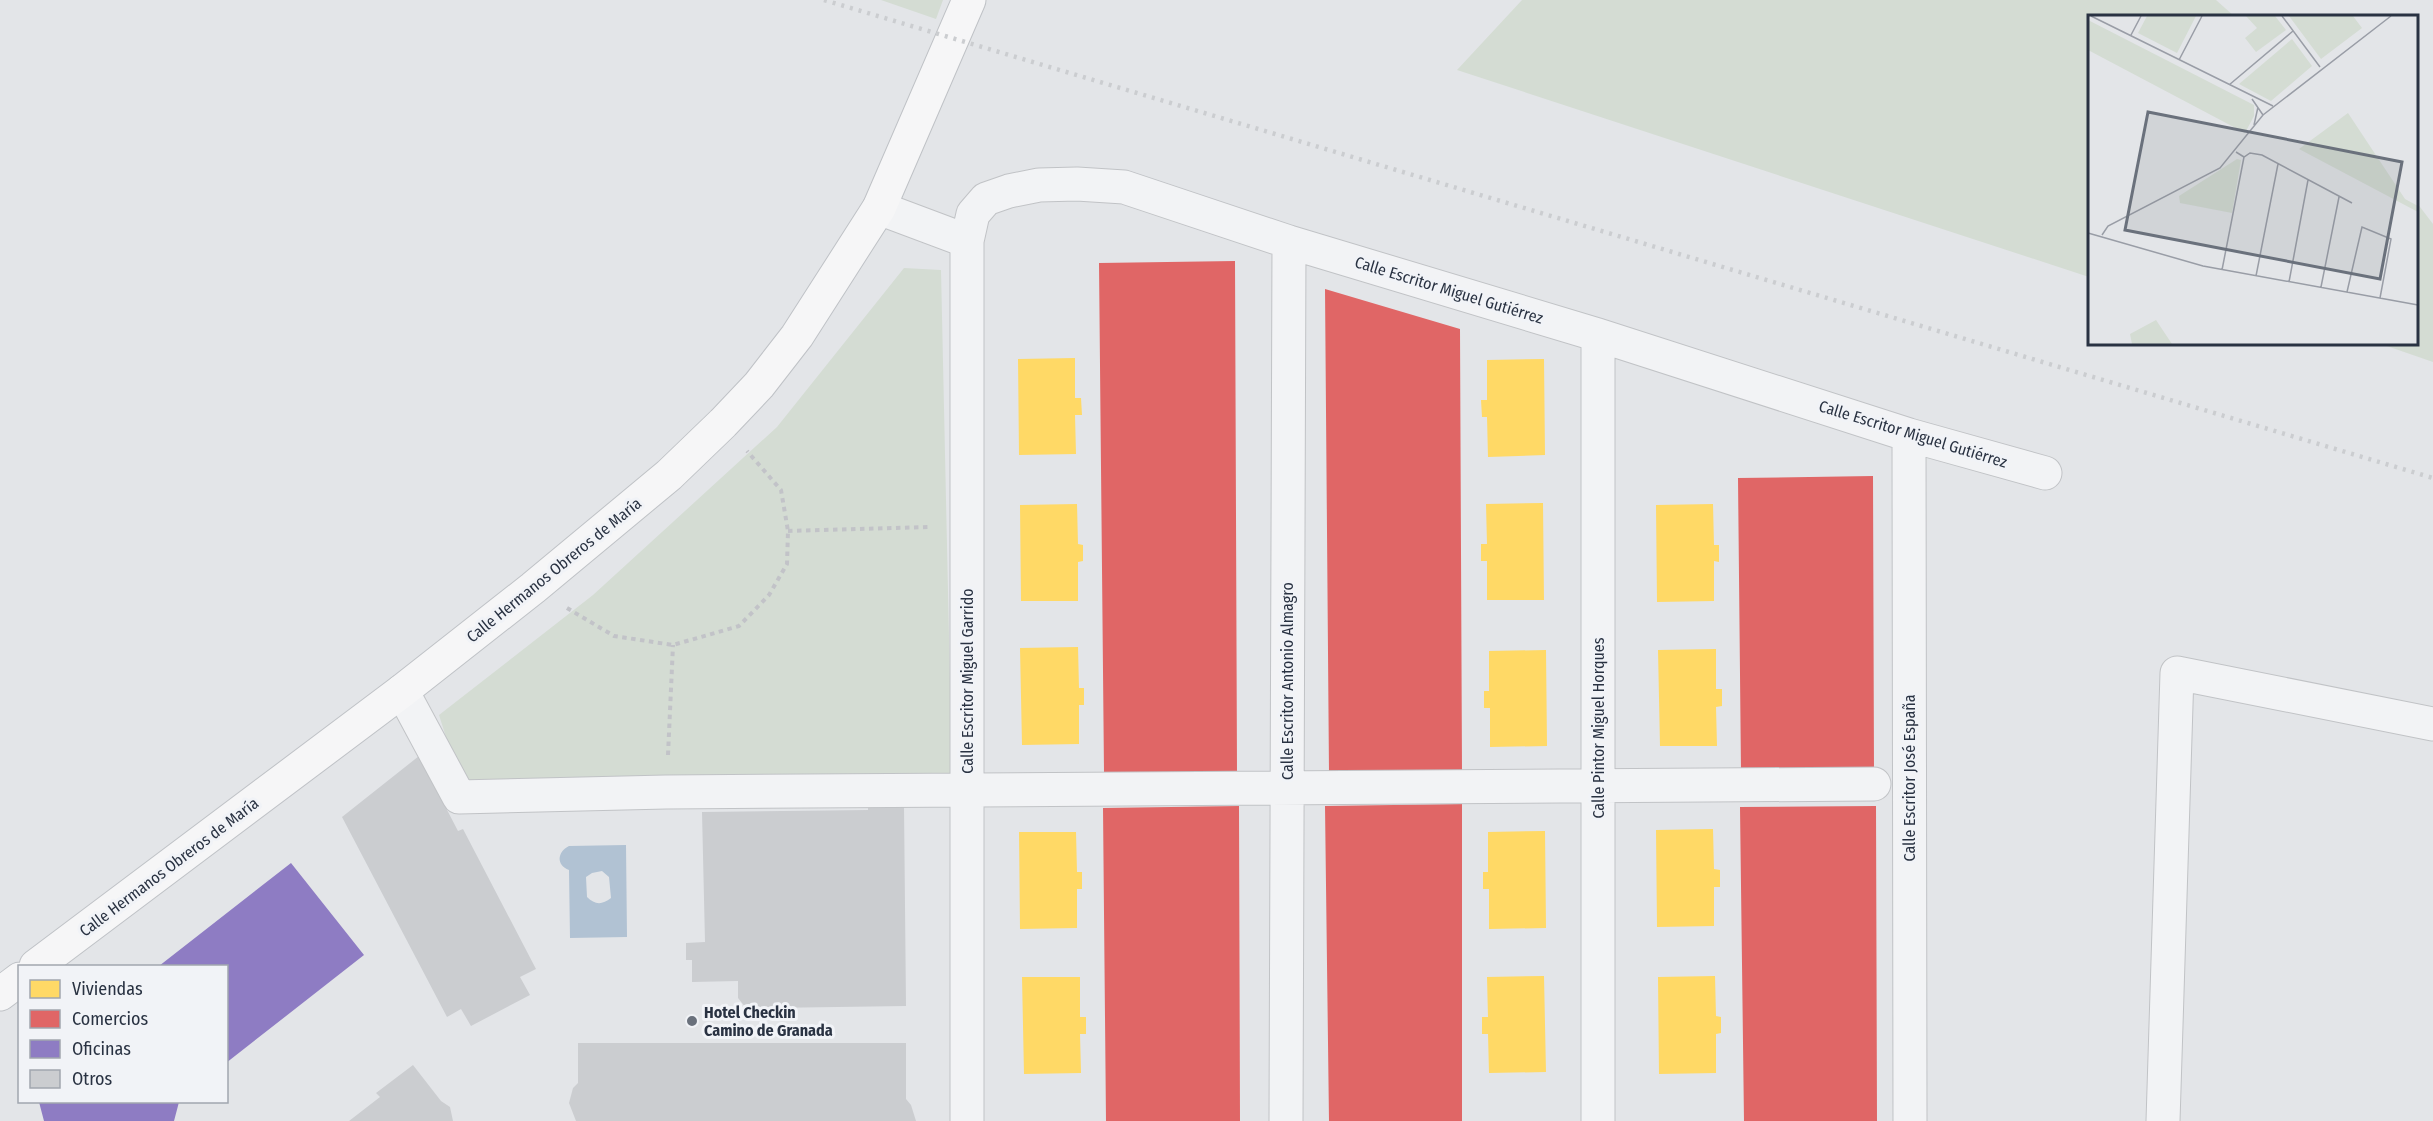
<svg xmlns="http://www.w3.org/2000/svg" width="2433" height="1121" viewBox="0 0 2433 1121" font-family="'Fira Sans Condensed',sans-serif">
<rect width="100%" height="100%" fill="#e3e5e8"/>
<path fill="#d4dcd3" d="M 881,0 L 943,0 L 936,19 Z
M 1522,0 L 2216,0 L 2234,16 L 2090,16 L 2089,277 L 1457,70 Z
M 2417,203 L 2433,224 L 2433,362 L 2381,344 L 2416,344 Z
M 904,268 L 941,270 L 952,775 L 460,781 L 439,715 L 593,595 L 777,427 Z"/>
<path fill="#b1c2d3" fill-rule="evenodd" d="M 626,845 L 627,937 L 570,938 L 569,870 C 556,865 557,852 569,846 ZM 602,871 L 609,877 L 611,898 C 602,905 595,905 587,897 L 586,877 L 592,873 Z"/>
<path fill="#ffd966" d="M 1075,358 L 1075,398 L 1081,398 L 1082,415 L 1075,415 L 1076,454 L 1019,455 L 1018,359 Z
M 1544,359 L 1545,455 L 1488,457 L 1487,417 L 1482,417 L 1481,400 L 1487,400 L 1487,360 Z
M 1543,503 L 1544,600 L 1487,600 L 1487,561 L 1481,561 L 1481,544 L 1487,544 L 1486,504 Z
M 1077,504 L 1078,544 L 1083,545 L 1083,561 L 1078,562 L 1078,601 L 1021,601 L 1020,505 Z
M 1713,504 L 1714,545 L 1719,545 L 1719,562 L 1714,561 L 1714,601 L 1657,602 L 1656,505 Z
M 1078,647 L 1079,688 L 1084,688 L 1084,705 L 1079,705 L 1079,744 L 1022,745 L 1020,648 Z
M 1716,649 L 1716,689 L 1722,689 L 1722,706 L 1716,707 L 1717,746 L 1660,746 L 1658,650 Z
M 1546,650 L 1547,746 L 1490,747 L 1490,708 L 1484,708 L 1484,691 L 1489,691 L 1489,651 Z
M 1713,829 L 1714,869 L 1720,870 L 1720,887 L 1714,887 L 1714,926 L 1657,927 L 1656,830 Z
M 1545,831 L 1546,928 L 1489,929 L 1489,889 L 1483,889 L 1483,872 L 1488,872 L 1488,832 Z
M 1019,832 L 1076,832 L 1077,872 L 1082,872 L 1082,889 L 1077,889 L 1077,928 L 1020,929 Z
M 1544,976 L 1546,1072 L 1489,1073 L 1488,1034 L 1482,1034 L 1482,1017 L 1488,1017 L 1487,977 Z
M 1715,976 L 1716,1016 L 1721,1017 L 1721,1033 L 1716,1034 L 1716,1073 L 1659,1074 L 1658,977 Z
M 1022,977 L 1080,977 L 1080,1017 L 1086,1017 L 1086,1034 L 1080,1034 L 1081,1073 L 1024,1074 Z"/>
<path fill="#e06666" d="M 1235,261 L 1237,772 L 1104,772 L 1099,263 Z
M 1325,289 L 1460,329 L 1462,772 L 1329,773 Z
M 1873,476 L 1874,770 L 1741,771 L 1738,478 Z
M 1462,804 L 1462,1121 L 1329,1121 L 1325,806 Z
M 1239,806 L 1240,1121 L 1106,1121 L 1103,808 Z
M 1876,806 L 1877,1121 L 1744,1121 L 1740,807 Z"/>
<path fill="#8e7cc3" d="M 291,863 L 364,955 L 226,1063 L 226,966 L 159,966 Z
M 39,1102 L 179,1102 L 174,1121 L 44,1121 Z"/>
<path fill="#cbcdd0" d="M 419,756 L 458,831 L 463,829 L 536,969 L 520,977 L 530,995 L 471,1026 L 461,1009 L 447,1017 L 342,817 Z
M 868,806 L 904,806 L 906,1006 L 768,1008 L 768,1013 L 750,1013 L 738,998 L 738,981 L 692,982 L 692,960 L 686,960 L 686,943 L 705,942 L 702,812 L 868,810 Z
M 578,1043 L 906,1043 L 906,1099 L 911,1105 L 916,1121 L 576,1121 L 569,1103 L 573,1088 L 578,1083 Z
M 413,1065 L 441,1101 L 450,1107 L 453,1121 L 349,1121 L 380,1097 L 376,1093 Z"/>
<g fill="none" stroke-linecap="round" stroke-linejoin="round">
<g stroke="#c1c3c6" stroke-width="35">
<path id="minor" d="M 879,208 L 967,241 L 973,214 L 986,199 L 1009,191 L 1039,185 L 1077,184 L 1124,187 L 1289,242 L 1598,335 L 1909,435 L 2045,473
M 967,241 L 967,1121
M 1598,335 L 1598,1121
M 1909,435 L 1910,1121
M 402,691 L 459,797 L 666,792 L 1874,784
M 1286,1121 L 1289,242
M 2163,1121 L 2177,673 L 2433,724"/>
</g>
<g stroke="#bfc2c6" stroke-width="35">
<path id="major" d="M 36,966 L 402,691 L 533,588 L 669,475 L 723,423 L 759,385 L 797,336 L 879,208 L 969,0
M 0,994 L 20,979"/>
</g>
<path stroke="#c2c3c8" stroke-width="4" stroke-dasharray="4.5 4.5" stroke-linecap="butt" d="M 788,531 L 931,527
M 567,608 L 614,636 L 673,645 L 739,626 L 769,595 L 787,564 L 788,531 L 781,490 L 747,451
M 668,755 L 673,645"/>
<use href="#minor" stroke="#f2f3f5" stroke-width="33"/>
<use href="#major" stroke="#f6f6f7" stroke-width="33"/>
<path stroke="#cbcdd0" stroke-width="4.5" stroke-dasharray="3 6" stroke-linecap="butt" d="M 824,0 L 2433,478"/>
</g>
<circle fill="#6a717c" stroke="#f1f3f7" stroke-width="2" cx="692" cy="1021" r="6"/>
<g text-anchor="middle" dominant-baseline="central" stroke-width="6" stroke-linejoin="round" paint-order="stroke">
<g font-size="16" fill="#293242" stroke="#f1f3f7">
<text transform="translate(1449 290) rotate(17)">Calle Escritor Miguel Gutiérrez</text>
<text transform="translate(1913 434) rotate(17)">Calle Escritor Miguel Gutiérrez</text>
<text transform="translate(554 570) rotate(-39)">Calle Hermanos Obreros de María</text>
<text transform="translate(967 681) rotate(-90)">Calle Escritor Miguel Garrido</text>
<text transform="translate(1287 681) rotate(-90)">Calle Escritor Antonio Almagro</text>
<text transform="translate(1598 728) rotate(-90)">Calle Pintor Miguel Horques</text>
<text transform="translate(1909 778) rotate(-90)">Calle Escritor José España</text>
<text transform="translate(169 867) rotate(-37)">Calle Hermanos Obreros de María</text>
</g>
<g font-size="16" font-weight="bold" fill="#293242" stroke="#f1f3f7" text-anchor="start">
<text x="704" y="1012">Hotel Checkin<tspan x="704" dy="18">Camino de Granada</tspan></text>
</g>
</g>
<g transform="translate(2088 15)">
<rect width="330" height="330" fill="#e3e5e8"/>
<path d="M 59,1 L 108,1 L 89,38 L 50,18 ZM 158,1 L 187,1 L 198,15 L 168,37 L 157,23 L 169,13 ZM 201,1 L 265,1 L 274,13 L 233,44 ZM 0,5 L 166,90 L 166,101 L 157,118 L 0,35 ZM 204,24 L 224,51 L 183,86 L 151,69 ZM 260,98 L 317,184 L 330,191 L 330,197 L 211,134 ZM 149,144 L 153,145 L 144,198 L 92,188 L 91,181 ZM 68,305 L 84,329 L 44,329 L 42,319 Z" fill="#d4dcd3"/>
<path fill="none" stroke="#999da6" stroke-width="1.5" d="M 3,1 L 185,91M 194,1 L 232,52M 43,20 L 53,1M 91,45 L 114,1M 141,70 L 205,16M 164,84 L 175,100M 166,110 L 170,92M 148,137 L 156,142 L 162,138 L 174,140 L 264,188M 0,218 L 115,251 L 330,290M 14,220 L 20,211 L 132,153 L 175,100 L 303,1M 134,255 L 156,142M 168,261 L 190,149M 201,267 L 220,165M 233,272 L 251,182M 259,277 L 274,212 L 303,224 L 292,283"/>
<path fill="#6a717c" fill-opacity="0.15" stroke="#6a717c" stroke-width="3" d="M 60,97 L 314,147 L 292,264 L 37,215 Z"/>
<rect width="330" height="330" fill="none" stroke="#293242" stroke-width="3"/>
</g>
<rect x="18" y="965" width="210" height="138" fill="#f1f3f7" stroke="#a1a6af" stroke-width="1.5"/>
<rect x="30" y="980" width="30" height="18" fill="#ffd966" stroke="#a1a6af" stroke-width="1.5"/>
<text x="72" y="995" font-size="18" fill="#293242">Viviendas</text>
<rect x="30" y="1010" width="30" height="18" fill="#e06666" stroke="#a1a6af" stroke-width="1.5"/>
<text x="72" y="1025" font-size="18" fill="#293242">Comercios</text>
<rect x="30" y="1040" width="30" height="18" fill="#8e7cc3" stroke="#a1a6af" stroke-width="1.5"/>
<text x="72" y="1055" font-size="18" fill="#293242">Oficinas</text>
<rect x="30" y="1070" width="30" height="18" fill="#cbcdd0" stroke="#a1a6af" stroke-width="1.5"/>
<text x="72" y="1085" font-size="18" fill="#293242">Otros</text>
</svg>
